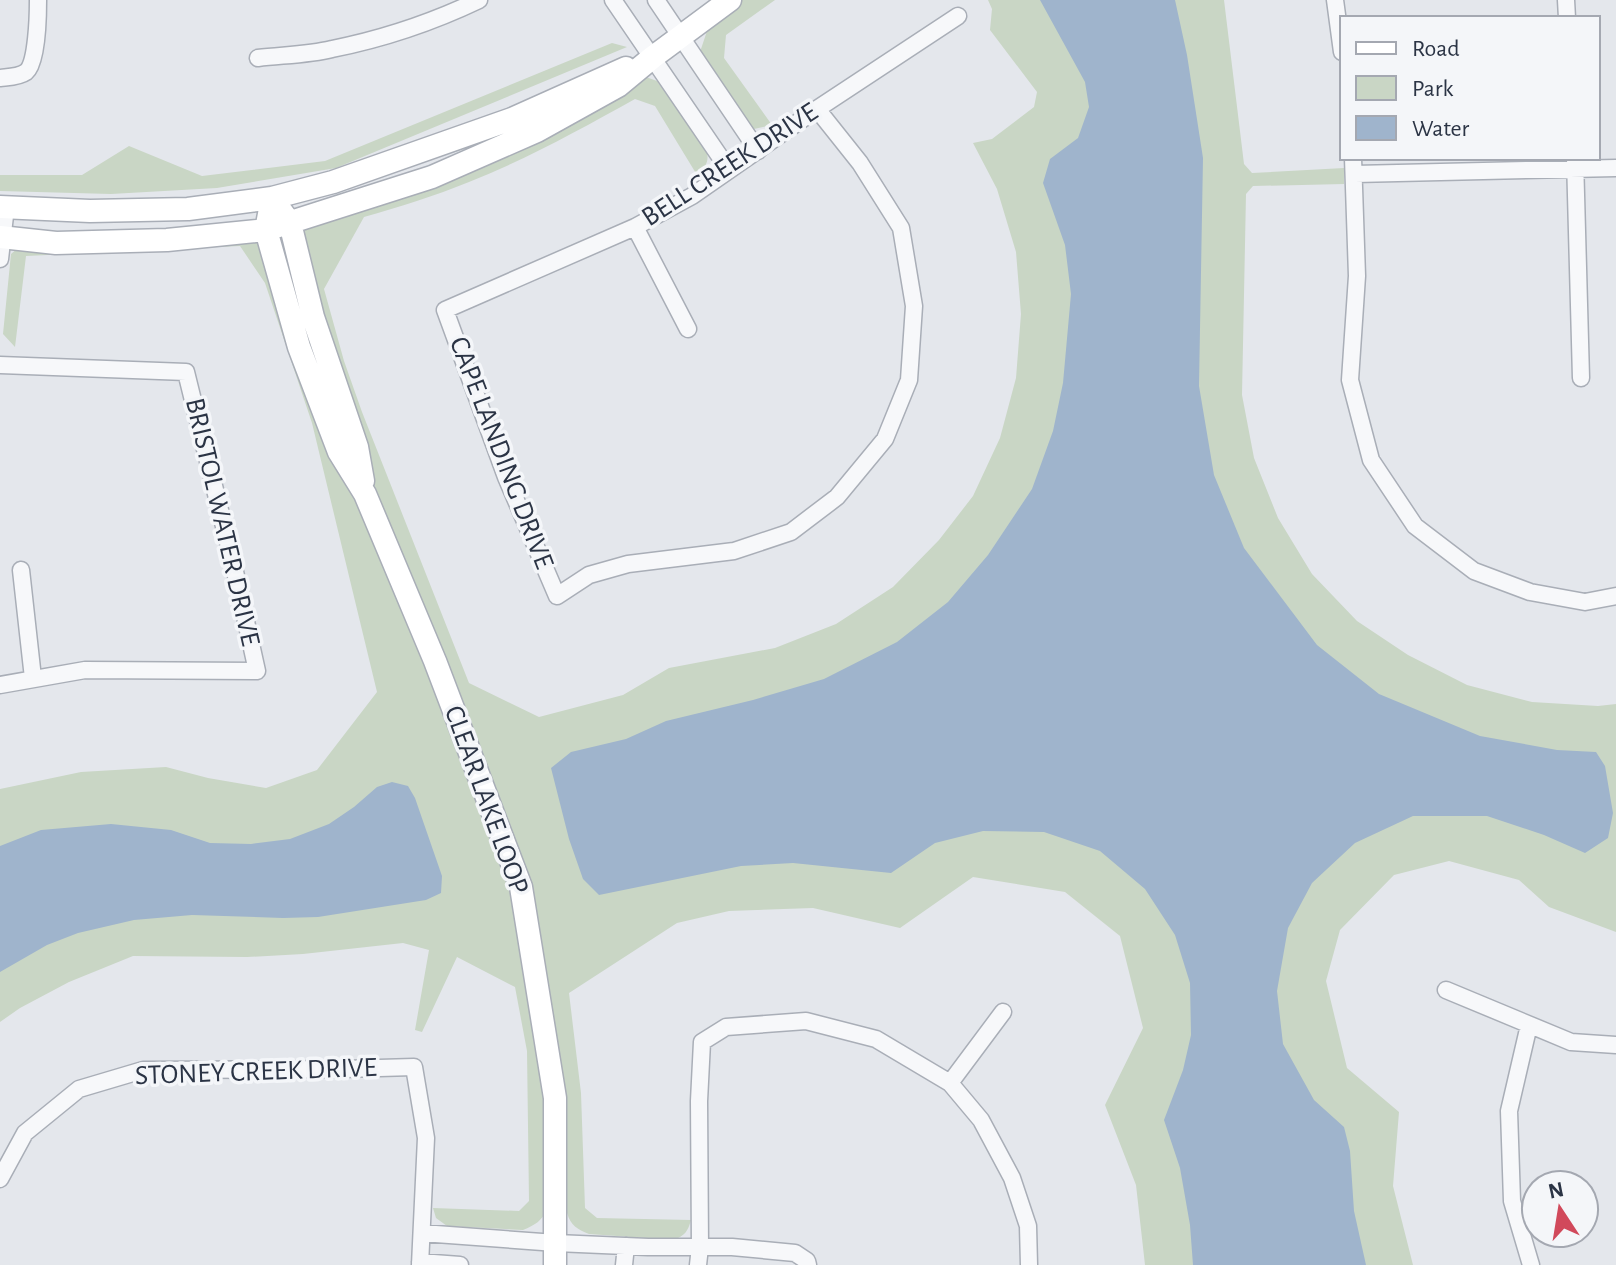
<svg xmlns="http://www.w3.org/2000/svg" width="1616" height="1265" viewBox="0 0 1616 1265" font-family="'Alegreya Sans',sans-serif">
<rect width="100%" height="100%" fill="#e4e7ec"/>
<path fill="#c9d6c5" d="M 742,0 L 775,0 L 726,35 L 724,58 L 772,125 L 754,129 L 742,116 L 700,52 L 709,25 Z
M 988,0 L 1224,0 L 1244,164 L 1252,173 L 1344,168 L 1344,184 L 1253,186 L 1246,194 L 1242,395 L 1254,458 L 1278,518 L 1312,574 L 1357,621 L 1408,655 L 1467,685 L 1532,702 L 1598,706 L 1616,704 L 1616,932 L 1549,907 L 1519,880 L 1449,861 L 1394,875 L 1340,930 L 1326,981 L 1347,1068 L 1399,1112 L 1393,1186 L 1413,1265 L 1145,1265 L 1136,1185 L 1105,1105 L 1143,1028 L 1120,936 L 1065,892 L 973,877 L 900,928 L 813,908 L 729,911 L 677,923 L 569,993 L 581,1093 L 585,1208 L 597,1218 L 691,1220 C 688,1231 685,1236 673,1240 L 589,1234 C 577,1229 571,1226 567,1213 L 565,1112 L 555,1026 L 536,933 L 376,498 L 319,321 L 301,243 L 305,225 L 646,77 L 657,81 L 706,149 C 710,161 706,167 697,175 L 655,106 L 635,99 C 581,129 527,159 469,182 C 435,196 399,207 364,217 L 324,289 L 344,361 L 362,412 L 469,683 L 539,717 L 623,695 L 669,668 L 775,648 L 836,624 L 893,587 L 939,540 L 973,496 L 1000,438 L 1016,378 L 1021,314 L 1016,252 L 997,189 L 973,143 L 992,139 L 1034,107 L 1037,92 L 990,30 L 992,9 Z
M 612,43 L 627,47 L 336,168 L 217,188 L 111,194 L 0,191 L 0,175 L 82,175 L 129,146 L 202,176 L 325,161 Z
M 265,232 L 356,490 L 435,682 L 508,882 L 543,1083 L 547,1209 C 542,1221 535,1225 523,1230 L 447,1226 L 436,1218 L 433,1208 L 519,1211 L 529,1201 L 527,1051 L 515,987 L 457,957 L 422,1032 L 415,1030 L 429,950 L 403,943 L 303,954 L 247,957 L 133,956 L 69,982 L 20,1008 L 0,1022 L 0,789 L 81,772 L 166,767 L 208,778 L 266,788 L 317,770 L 377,692 L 312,423 L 265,283 L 240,246 L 26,256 L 15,347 L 3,334 L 11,254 L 24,243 Z"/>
<path fill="#9fb4cc" d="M 1040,0 L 1175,0 L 1187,55 L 1203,158 L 1199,386 L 1214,475 L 1244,548 L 1317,645 L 1379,694 L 1480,736 L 1557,750 L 1596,752 L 1605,766 L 1613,813 L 1608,838 L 1585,853 L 1544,835 L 1487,816 L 1413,816 L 1355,843 L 1312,883 L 1288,928 L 1277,991 L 1283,1044 L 1314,1100 L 1344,1127 L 1350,1151 L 1354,1211 L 1366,1265 L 1193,1265 L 1190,1225 L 1180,1168 L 1164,1120 L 1183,1070 L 1191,1035 L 1190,983 L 1175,935 L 1145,889 L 1100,851 L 1044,832 L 983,831 L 935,843 L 891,873 L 793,863 L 741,866 L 599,895 L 583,879 L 569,839 L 551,768 L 571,752 L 626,739 L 666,721 L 753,700 L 824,679 L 897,642 L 948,602 L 988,555 L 1032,489 L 1053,431 L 1063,383 L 1071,294 L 1065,245 L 1043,183 L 1050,159 L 1078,138 L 1089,107 L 1085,82 Z
M 392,782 L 408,786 L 415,798 L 442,876 L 441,893 L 426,900 L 318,917 L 283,918 L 192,915 L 134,920 L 78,933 L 47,945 L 0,972 L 0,846 L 41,830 L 111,824 L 171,830 L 210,843 L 251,844 L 290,839 L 329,824 L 354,807 L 377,787 Z"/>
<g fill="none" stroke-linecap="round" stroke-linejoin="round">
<g stroke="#a9aeb7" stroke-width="19">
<path id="street" d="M 613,0 L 729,170
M 656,0 L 758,151
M 1335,0 L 1342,52
M 1566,0 L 1567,18
M 258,58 C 282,55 308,55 332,49 C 382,39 433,22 479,0
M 0,78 C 8,77 19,77 26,72 C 37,63 38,15 38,0
M 817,109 L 860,163 L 901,228 L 914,306 L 909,380 L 885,439 L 837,497 L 791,532 L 734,551 L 628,564 L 589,575 L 557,596 L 506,477 L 445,310 L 635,227 L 692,196 L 817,109 L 958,16
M 1353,158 L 1357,276 L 1350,380 L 1371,460 L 1415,526 L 1474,571 L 1530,592 L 1585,602 L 1616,596
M 1575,158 L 1581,378
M 1355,174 L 1616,168
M 635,227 L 688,329
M 0,259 L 6,207
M 0,365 L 186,372 L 234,567 L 257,671 L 85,670 L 0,685
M 21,570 L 33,678
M 1446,990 L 1571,1042 L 1616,1045
M 1529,1025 L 1509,1111 L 1512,1201 L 1531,1265
M 950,1083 L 1003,1012
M 0,1179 L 25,1133 L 79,1089 L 143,1070 L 344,1069 L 414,1067 L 426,1138 L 420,1265
M 422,1233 L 556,1243 L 648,1247 L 732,1247 L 795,1253 L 807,1261 L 808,1265
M 420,1262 L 460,1265
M 624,1265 L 626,1246
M 698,1265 L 700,1247 L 699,1101 L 702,1042 L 726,1027 L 806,1021 L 876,1039 L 950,1083 L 981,1120 L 1012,1178 L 1028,1226 L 1029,1265"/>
</g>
<g stroke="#a9aeb7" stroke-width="25">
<path id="secondary" d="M 272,198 L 266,230 L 299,347 L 339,452 L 365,494 L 435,661 L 521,887 L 555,1098 L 555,1265
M 0,207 L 90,211 L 188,209 L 272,198 L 333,182 L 512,119 L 626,68
M 282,212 L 290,223 L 313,317 L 357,447 L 363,481
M 0,237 L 56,243 L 167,240 L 266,230 L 432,177 L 537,131 L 618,86 L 653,57 L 730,0"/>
</g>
<use href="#street" stroke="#f7f8fa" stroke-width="16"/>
<use href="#secondary" stroke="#fff" stroke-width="22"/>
</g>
<g text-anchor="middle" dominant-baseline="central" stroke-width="7" stroke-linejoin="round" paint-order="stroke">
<g font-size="28" fill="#2b3445" stroke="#f4f6f9">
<text transform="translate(730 165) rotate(-33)">BELL CREEK DRIVE</text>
<text transform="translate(501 453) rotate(69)">CAPE LANDING DRIVE</text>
<text transform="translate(222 522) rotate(77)">BRISTOL WATER DRIVE</text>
<text transform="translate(486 800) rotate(70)">CLEAR LAKE LOOP</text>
<text transform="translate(256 1072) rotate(-2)">STONEY CREEK DRIVE</text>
</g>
</g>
<rect x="1340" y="16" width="260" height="144" fill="#f4f6f9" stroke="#a4a8b1" stroke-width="2"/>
<rect x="1356" y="42" width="40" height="12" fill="#ffffff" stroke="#a4a8b1" stroke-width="2"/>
<text x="1412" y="56" font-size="24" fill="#2b3445">Road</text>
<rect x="1356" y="76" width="40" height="24" fill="#c9d6c5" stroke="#a4a8b1" stroke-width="2"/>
<text x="1412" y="96" font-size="24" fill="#2b3445">Park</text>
<rect x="1356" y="116" width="40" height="24" fill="#9fb4cc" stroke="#a4a8b1" stroke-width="2"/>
<text x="1412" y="136" font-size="24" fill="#2b3445">Water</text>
<g transform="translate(1560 1209) rotate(348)"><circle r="38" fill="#f4f6f9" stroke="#a4a8b1" stroke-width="2"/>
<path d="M0-6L14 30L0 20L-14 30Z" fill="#d1495b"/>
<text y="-12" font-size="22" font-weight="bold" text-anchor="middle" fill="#2b3445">N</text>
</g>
</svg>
